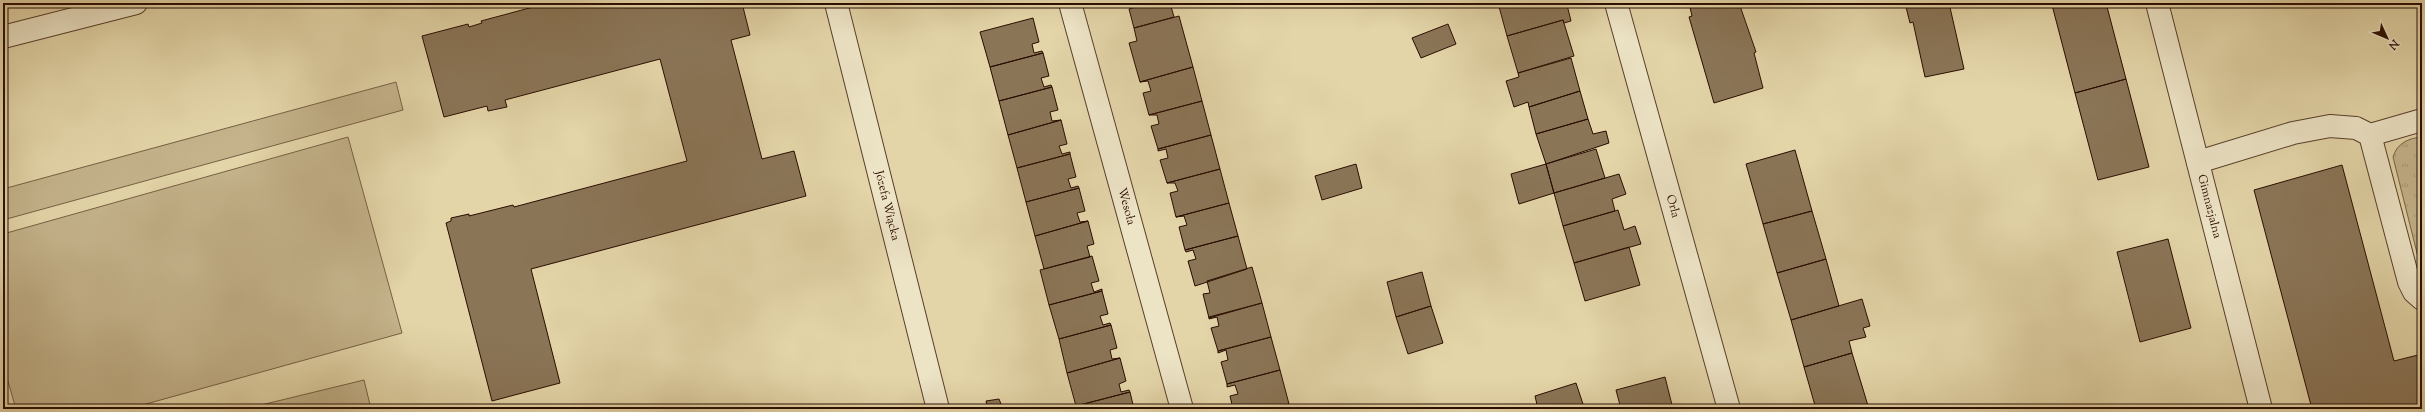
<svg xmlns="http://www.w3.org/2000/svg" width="2425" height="412" viewBox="0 0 2425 412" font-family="'Sorts Mill Goudy',serif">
<defs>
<pattern id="grass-tufts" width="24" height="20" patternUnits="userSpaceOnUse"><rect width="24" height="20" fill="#c4b38b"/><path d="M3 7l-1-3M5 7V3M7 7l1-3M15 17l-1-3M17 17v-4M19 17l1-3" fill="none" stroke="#a99976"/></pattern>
</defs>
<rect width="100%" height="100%" fill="#e3d5a8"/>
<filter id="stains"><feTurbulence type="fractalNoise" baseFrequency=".005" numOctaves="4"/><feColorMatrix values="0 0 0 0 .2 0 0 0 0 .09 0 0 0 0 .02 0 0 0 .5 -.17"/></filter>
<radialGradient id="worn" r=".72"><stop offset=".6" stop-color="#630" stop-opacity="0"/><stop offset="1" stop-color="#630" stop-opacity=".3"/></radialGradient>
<path fill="url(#grass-tufts)" stroke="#776046" d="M 2422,137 L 2422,273 L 2393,157 C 2397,143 2409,138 2422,137 Z"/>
<path fill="#c4b38b" stroke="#776046" d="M 396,82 L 403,110 L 3,220 L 3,189 Z
M 348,137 L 402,333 L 128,409 L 16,409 L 3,364 L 3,234 Z
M 364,380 L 371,409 L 258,409 L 257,406 Z"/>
<path fill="#8a7557" stroke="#2a0c00" d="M 548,3 L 742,3 L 750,35 L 731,40 L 762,159 L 794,151 L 806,196 L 531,269 L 560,383 L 492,401 L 446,223 L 451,221 L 451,218 L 469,214 L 469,216 L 513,205 L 514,207 L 687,161 L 660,59 L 505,100 L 507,107 L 488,111 L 487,106 L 444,117 L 422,36 L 468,24 L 469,27 L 482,23 L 481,21 Z
M 1150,3 L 1170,3 L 1174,17 L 1134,28 L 1129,9 Z
M 1498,3 L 1558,3 L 1559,6 L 1567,5 L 1571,21 L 1564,23 L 1563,20 L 1507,36 Z
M 1689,3 L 1739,3 L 1756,52 L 1754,53 L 1763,88 L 1714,103 L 1689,17 L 1692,16 Z
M 1905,3 L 1949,3 L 1964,69 L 1925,77 L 1913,22 L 1910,23 Z
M 2059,3 L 2106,3 L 2126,79 L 2075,93 L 2052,5 Z
M 1179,16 L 1193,67 L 1140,82 L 1129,43 L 1137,41 L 1134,28 Z
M 1033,18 L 1039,42 L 1032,44 L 1034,53 L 1042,51 L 1043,53 L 990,67 L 980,32 Z
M 1563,20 L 1574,56 L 1518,73 L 1507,36 Z
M 1448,24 L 1456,44 L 1421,58 L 1412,38 Z
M 1043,53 L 1049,76 L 1041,78 L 1044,87 L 1051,85 L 1052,87 L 999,101 L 990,67 Z
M 1571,58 L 1580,91 L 1529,107 L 1528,102 L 1514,107 L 1506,81 L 1519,77 L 1518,73 Z
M 1193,67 L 1202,101 L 1149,115 L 1143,93 L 1151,91 L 1148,81 L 1140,82 Z
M 2126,79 L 2149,167 L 2098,180 L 2075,93 Z
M 1052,87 L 1058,110 L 1050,112 L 1052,121 L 1061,120 L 1008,135 L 999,101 Z
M 1580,91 L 1588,119 L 1536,134 L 1529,107 Z
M 1202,101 L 1211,135 L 1158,149 L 1151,126 L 1159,124 L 1157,115 L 1149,115 Z
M 1588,119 L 1593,134 L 1606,131 L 1609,143 L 1546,164 L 1536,134 Z
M 1061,120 L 1067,144 L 1059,146 L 1062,154 L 1070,152 L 1070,154 L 1017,168 L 1008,135 Z
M 1211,135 L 1220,169 L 1167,183 L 1160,160 L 1168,158 L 1166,149 L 1158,151 L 1158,149 Z
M 1596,149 L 1605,178 L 1554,193 L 1546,164 Z
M 1795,150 L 1812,211 L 1763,224 L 1746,164 Z
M 1070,154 L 1076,177 L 1068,179 L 1071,188 L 1078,186 L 1079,188 L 1026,202 L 1017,168 Z
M 1356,164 L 1362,188 L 1322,200 L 1315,176 Z
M 1546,164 L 1554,193 L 1519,204 L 1511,174 Z
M 2342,165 L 2394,361 L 2422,354 L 2422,409 L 2312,409 L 2254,190 Z
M 1220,169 L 1229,203 L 1176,217 L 1170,193 L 1178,191 L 1175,183 L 1167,183 Z
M 1619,174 L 1626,194 L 1612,199 L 1615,211 L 1563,226 L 1554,193 Z
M 1079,188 L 1085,211 L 1077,213 L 1080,222 L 1088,221 L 1035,236 L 1026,202 Z
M 1229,203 L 1238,236 L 1185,250 L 1179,227 L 1187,225 L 1184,216 L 1176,217 Z
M 1618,210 L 1624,230 L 1635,226 L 1641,244 L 1574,263 L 1563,226 Z
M 1812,211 L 1826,259 L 1777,273 L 1763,224 Z
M 1088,221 L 1094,244 L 1087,246 L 1090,257 L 1044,269 L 1035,236 Z
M 1238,236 L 1247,269 L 1195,286 L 1188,261 L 1196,259 L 1193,250 L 1186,252 L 1185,250 Z
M 2168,239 L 2191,328 L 2140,342 L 2117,252 Z
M 1629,247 L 1640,285 L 1585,301 L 1574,263 Z
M 1092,256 L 1099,281 L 1091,283 L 1094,292 L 1102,289 L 1102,291 L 1049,305 L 1040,270 Z
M 1826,259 L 1839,306 L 1791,320 L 1777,273 Z
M 1252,267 L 1262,303 L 1209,318 L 1203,294 L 1210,293 L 1207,281 Z
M 1422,272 L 1431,306 L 1396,317 L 1387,282 Z
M 1102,291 L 1108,314 L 1100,316 L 1103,325 L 1110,323 L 1111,325 L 1059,339 L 1049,305 Z
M 1862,299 L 1870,326 L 1863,328 L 1866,337 L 1849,341 L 1852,353 L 1804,367 L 1791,320 Z
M 1262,303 L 1271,337 L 1218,351 L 1211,328 L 1219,326 L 1217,317 L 1209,319 L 1209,317 Z
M 1431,306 L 1443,343 L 1408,354 L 1396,317 Z
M 1111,325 L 1117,348 L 1110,350 L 1112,359 L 1120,358 L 1067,373 L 1059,339 Z
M 1271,337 L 1280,370 L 1227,384 L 1221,362 L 1228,360 L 1226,350 L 1218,353 L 1218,351 Z
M 1852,353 L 1869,409 L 1816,409 L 1804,367 Z
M 1120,358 L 1126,381 L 1119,384 L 1121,392 L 1129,390 L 1130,392 L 1076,406 L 1067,373 Z
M 1280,370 L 1289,404 L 1270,409 L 1233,409 L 1230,396 L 1238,394 L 1235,385 L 1227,387 L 1227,384 Z
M 1665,377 L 1673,409 L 1621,409 L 1616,390 Z
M 1576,383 L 1583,404 L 1567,409 L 1538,409 L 1535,396 Z
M 1130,392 L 1134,409 L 1077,409 L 1076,406 Z
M 999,399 L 1003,409 L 988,409 L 986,401 Z
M 1289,404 L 1290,409 L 1270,409 Z"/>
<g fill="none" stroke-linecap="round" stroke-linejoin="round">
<g stroke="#583e2a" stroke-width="24">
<g id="service">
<path id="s1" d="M 836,3 L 938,409"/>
<path id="s2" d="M 1070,3 L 1182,409"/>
<path d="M 2370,135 L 2409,282 L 2414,292 L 2422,299"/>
<path d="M 2198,162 L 2293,133 L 2330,126 L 2356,128 L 2370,135 L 2422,120"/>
</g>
</g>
<g stroke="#583e2a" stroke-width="24">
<g id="minor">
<path id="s3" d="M 1616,3 L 1729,409"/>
<path id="s4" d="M 2157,3 L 2261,409"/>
<path d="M 3,37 L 136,3"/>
</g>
</g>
<use href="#service" stroke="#ede4c6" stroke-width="22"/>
<use href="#minor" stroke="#ede4c6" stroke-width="22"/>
</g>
<g text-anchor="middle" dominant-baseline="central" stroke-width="4" stroke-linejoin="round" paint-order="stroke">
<g font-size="12" fill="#2a0c00" stroke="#ede4c6">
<text stroke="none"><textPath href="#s1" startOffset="209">Józefa Wiącka</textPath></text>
<text stroke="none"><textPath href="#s2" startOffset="211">Wesoła</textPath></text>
<text stroke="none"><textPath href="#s3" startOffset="211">Orla</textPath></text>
<text stroke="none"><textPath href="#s4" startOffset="210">Gimnazjalna</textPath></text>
</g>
</g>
<rect width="2425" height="412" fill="none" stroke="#e3d5a8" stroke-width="16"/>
<rect x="4" y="4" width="2417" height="404" fill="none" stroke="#2a0c00" stroke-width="2"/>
<rect x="8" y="8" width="2409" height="396" fill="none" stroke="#2a0c00"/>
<g transform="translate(2387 38) rotate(134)" stroke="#ede4c6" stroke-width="3" paint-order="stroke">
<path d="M0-3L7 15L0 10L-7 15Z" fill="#2a0c00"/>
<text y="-6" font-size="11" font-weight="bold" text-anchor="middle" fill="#2a0c00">N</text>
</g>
<rect width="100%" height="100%" filter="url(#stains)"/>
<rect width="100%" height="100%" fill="url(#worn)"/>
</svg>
